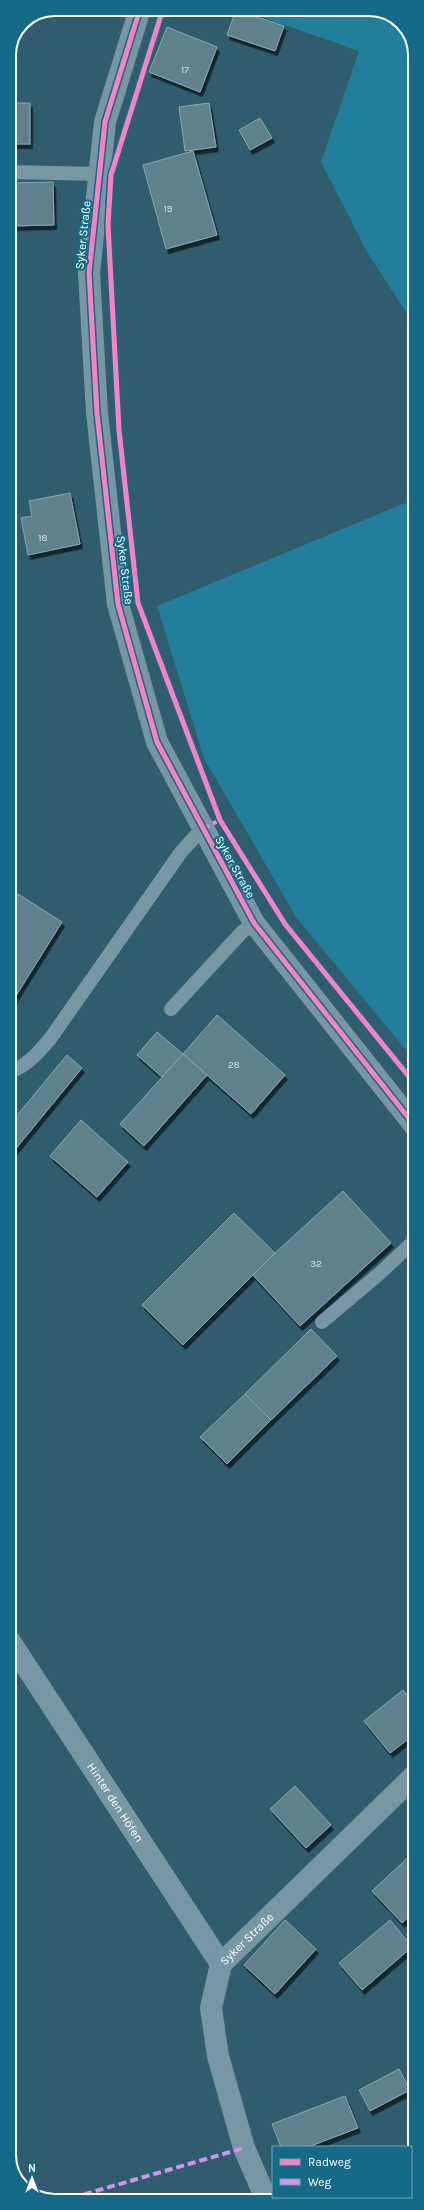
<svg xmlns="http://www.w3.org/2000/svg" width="424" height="2210" font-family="Karla,sans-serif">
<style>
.grass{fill:#227f9b}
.building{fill:#5f818c;stroke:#89a7b0;filter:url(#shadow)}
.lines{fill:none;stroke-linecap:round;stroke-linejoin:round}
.path{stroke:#7697a3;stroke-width:2.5;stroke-dasharray:2 3;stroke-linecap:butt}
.service{stroke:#7697a3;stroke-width:14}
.minor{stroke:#7697a3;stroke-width:22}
.quiet{stroke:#d193ec;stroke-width:4;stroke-dasharray:8 4;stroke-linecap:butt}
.cycleway-casing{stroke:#156a87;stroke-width:8}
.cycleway{stroke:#ff80c0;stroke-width:5}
.labels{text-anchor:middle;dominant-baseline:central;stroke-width:4;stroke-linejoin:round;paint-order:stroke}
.number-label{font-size:10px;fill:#d7e0e2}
.street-label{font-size:12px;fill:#fff;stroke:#156a87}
.rim{fill:none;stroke:#fff;stroke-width:2}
</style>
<defs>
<filter id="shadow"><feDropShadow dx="2.5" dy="4.5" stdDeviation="0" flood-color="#0009"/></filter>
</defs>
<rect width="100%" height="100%" fill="#2f5d6d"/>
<g class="grass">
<path d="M239,9H375L401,22L415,49V326L367,252L321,162L359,51Z"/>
<path d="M415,499V1061L296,917L204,758L157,606Z"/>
</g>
<g class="building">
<path d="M236,10L284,26L275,51L227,35Z"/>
<path d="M167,27L217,47L200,92L149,72Z"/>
<rect x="9" y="103" width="21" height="41"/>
<path d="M209,103L216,147L185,151L179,107Z"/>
<path d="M260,118L272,138L250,150L239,130Z"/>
<path d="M193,151L217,235L166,249L143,165Z"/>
<path d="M53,182L54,225L9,226V183Z"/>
<path d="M70,493L80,544L28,555L21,518L32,516L29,501Z"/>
<path d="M18,894L62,922L9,1007V909Z"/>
<path d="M217,1015L285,1075L251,1114L183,1054Z"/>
<path d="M157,1032L183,1054L162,1077L137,1055Z"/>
<path d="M183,1054L207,1075L144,1146L120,1124Z"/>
<path d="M67,1055L82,1068L9,1157V1125Z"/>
<path d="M81,1120L128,1162L97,1197L50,1156Z"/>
<path d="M343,1191L391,1243L300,1326L252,1274Z"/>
<path d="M234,1213L275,1253L183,1345L142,1305Z"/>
<path d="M311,1329L337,1356L271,1420L245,1394Z"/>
<path d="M245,1394L271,1420L227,1464L200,1437Z"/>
<path d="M403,1690L415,1705V1734L390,1753L364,1721Z"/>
<path d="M295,1786L331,1825L306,1848L270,1809Z"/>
<path d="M415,1851V1911L402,1923L372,1891Z"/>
<path d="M285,1920L316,1949L275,1994L244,1965Z"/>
<path d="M390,1920L412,1947L362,1990L339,1963Z"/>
<path d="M399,2069L410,2090L370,2111L359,2090Z"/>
<path d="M345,2096L358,2128L308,2147H281L272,2124Z"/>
<path d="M415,2150V2155L411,2166V2151Z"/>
<path d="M356,2197H382L375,2201H356Z"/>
</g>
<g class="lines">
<path class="path" d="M167,683L195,757"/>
<g class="service">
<path d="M9,172L99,174"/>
<path d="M171,1009L242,932L254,923"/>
<path d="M9,1072C27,1066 38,1053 50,1039L181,852L202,829"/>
<path d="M322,1322L379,1274L415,1240"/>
</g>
<g class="minor">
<path d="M140,9L105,122L89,273L97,413L118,604L157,742L254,923L415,1126"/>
<path id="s1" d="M9,1640L221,1964"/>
<path id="s2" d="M267,2201L244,2148L218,2056L211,2008L221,1964L415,1775"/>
</g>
<g class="quiet">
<path d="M202,829L220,820"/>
<path d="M61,2201L244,2148"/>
</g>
<defs>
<g id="cycleway">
<path d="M140,9L105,122L89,273L97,413L118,604L157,742L254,923L415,1126"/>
<path d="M163,9L111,175L108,225L119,430L138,603L220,820L285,924L415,1084"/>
</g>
</defs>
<use href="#cycleway" class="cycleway-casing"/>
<use href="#cycleway" class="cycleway"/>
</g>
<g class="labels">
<g class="number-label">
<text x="185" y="70">17</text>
<text x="168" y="209">19</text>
<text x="43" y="538">18</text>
<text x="234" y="1065">28</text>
<text x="316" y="1264">32</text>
</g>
<g class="street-label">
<text transform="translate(83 235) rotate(-84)">Syker Straße</text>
<text transform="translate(125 570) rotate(83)">Syker Straße</text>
<text transform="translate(235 867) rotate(61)">Syker Straße</text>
<text stroke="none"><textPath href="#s1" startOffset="194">Hinter den Höfen</textPath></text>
<text stroke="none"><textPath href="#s2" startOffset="283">Syker Straße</textPath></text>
</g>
</g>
<path d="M0 0H424V2210H0ZM55 16H369A39 39 0 0 1 408 55V2155A39 39 0 0 1 369 2194H55A39 39 0 0 1 16 2155V55A39 39 0 0 1 55 16Z" fill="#156a87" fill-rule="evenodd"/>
<path class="rim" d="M55 16H369A39 39 0 0 1 408 55V2155A39 39 0 0 1 369 2194H55A39 39 0 0 1 16 2155V55A39 39 0 0 1 55 16Z"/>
<rect x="272" y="2146" width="140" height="52" fill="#156a87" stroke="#73a6b7"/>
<rect x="280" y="2159" width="20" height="6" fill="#ff80c0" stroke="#73a6b7"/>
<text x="308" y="2166" font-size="12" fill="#ffffff">Radweg</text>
<rect x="280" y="2179" width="20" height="6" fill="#d193ec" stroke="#73a6b7"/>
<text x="308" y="2186" font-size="12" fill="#ffffff">Weg</text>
<g transform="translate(32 2178)" stroke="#156a87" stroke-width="3" paint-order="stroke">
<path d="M0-3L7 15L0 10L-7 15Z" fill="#ffffff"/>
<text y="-6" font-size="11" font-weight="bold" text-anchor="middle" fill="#ffffff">N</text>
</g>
</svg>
